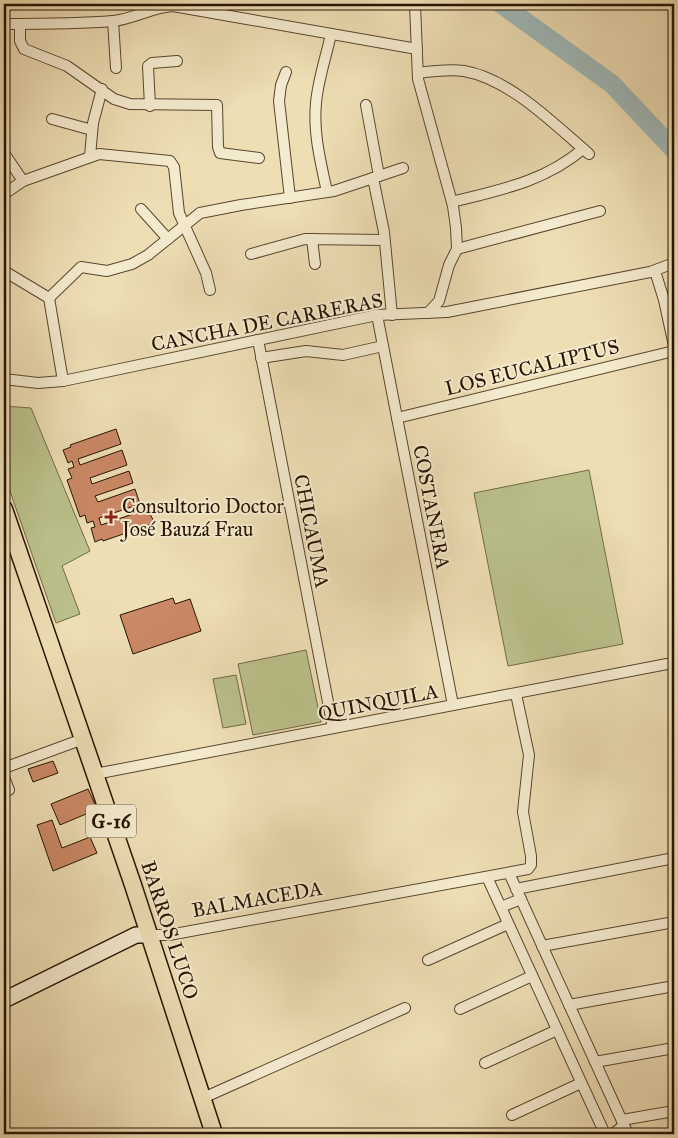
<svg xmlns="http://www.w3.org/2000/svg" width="678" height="1138" font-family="'IM FELL Great Primer',serif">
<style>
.green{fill:#bbc18b;stroke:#716a46}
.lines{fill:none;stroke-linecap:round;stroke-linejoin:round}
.river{stroke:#9fb9b9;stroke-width:19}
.building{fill:#cb8866;stroke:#271401}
.street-casing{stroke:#59462e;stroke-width:12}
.secondary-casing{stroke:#271401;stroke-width:18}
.primary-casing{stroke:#271401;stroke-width:19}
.street{stroke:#f4eace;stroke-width:10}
.secondary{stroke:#f4eace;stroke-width:15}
.primary{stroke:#eedeb4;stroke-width:16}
.poi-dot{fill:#8f2418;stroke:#f4eace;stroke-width:2}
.labels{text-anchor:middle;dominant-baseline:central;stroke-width:4;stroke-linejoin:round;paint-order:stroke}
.shield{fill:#f4eace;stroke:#64543e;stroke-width:1}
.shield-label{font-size:19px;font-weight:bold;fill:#271401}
.street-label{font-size:20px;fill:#271401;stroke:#f4eace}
.poi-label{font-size:20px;fill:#271401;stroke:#f4eace;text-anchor:start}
</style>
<rect width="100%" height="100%" fill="#eedeb4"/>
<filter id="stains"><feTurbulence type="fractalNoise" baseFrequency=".004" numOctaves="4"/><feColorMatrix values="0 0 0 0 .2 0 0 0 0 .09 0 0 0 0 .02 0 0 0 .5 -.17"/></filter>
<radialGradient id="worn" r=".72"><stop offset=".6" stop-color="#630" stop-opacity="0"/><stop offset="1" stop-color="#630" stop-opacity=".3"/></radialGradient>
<g class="green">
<path d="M4,406L31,408L90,551L62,566L80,614L56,623L4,474Z"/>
<path d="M589,470L623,644L508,666L474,493Z"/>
<path d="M306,650L321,722L253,735L238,664Z"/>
<path d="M236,675L246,724L223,728L213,679Z"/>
</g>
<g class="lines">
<path class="river" d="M501,4L612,84L674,150"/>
</g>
<g class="building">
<path d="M116,429L121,444L78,459L80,465L122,450L127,465L90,478L92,484L129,471L133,483L95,496L98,502L135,489L140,504L99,518L101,525L147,509L155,523L103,541L102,539L95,542L91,528L95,527L93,521L87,523L85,515L80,517L67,480L72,478L68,469L74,467L72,461L68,463L63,450L71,447L70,445Z"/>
<path d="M173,598L175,604L190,599L201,631L133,654L120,615Z"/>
<path d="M53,761L58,773L33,782L28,769Z"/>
<path d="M88,789L100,815L88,820L86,814L60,825L51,804Z"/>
<path d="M52,820L62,848L90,837L97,853L53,871L37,825Z"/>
</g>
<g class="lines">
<defs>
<g id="street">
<path d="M415,4L418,79L453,206L456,228L457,249L449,265L439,301L428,313"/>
<path d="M113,21L116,68"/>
<path d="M4,24C40,24 77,24 113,21C134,19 152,7 173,6L417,49"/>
<path d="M20,24V41L24,49L67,66L114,99L130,104L217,105L218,147L220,153L259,158"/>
<path d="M286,72L281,85L279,101L290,198"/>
<path d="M418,73C433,71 449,69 464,71C510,79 554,124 589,154"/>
<path d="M366,105L379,176"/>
<path d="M150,106L148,66L152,63L177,61"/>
<path d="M52,119L92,130"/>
<path d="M4,153L23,181"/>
<path d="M90,156L93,123L102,89"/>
<path d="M373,178L384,232L392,315"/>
<path d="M327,192C321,163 313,134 316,103C318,80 326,57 331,34"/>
<path d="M4,194L23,181L99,154L170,161L174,167L179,213L206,273L210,290"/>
<path d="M452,202C499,190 544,182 583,149"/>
<path d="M141,209L168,239"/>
<path d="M312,239L315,264"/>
<path d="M457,249L600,211"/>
<path d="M251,254L305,239L384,240"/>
<path d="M4,271L49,298L63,381"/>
<path d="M655,271L664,300L674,346"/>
<path d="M49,298L81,267L107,271L132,264L148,255L200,213L241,205L334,191L403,168"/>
<path d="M377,315L453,705"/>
<path d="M258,340L333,728"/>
<path d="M261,358L306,351L343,355L383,346"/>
<path d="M4,379L38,383L63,381L377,315L447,312L650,272L674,263"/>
<path d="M397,418L674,351"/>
<path d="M4,768L83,739"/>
<path d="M95,774L667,664"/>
<path d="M4,777L9,790"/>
<path d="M509,873L628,1134"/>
<path d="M487,877L605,1134"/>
<path d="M516,889L674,858"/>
<path d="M501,907L521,899"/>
<path d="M149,935H169L528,869L531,865V856L523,812L529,755L516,694"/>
<path d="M542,946L674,922"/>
<path d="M428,960L508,924"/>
<path d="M569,1005L674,986"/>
<path d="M460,1009L532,976"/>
<path d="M595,1062L674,1048"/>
<path d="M485,1063L557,1030"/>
<path d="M203,1098L405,1008"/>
<path d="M512,1115L581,1083"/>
<path d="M622,1120L674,1111"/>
<path d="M613,1134L624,1125"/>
</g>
<path id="secondary" d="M4,1000L136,935H149"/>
<path id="primary" d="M4,509L133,885L214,1134"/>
</defs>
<use href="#street" class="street-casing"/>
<use href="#secondary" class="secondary-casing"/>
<use href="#primary" class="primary-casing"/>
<use href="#street" class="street"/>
<use href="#secondary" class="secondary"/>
<use href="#primary" class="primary"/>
</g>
<path class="poi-dot" d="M108.5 509.5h5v5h5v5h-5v5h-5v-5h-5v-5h5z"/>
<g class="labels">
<rect class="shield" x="86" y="804.5" width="50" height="33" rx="4"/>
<g class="shield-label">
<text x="111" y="821">G-16</text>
</g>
<g class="street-label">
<text transform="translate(267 322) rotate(-11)">CANCHA DE CARRERAS</text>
<text transform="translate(532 367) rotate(-14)">LOS EUCALIPTUS</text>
<text transform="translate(432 507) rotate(79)">COSTANERA</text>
<text transform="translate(312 531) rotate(79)">CHICAUMA</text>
<text transform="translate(378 702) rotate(-11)">QUINQUILA</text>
<text transform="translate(257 899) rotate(-10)">BALMACEDA</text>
<text transform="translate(170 930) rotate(72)">BARROS LUCO</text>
</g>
<g class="poi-label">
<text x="122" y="506">Consultorio Doctor<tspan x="122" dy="23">José Bauzá Frau</tspan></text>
</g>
</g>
<rect width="678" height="1138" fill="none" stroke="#eedeb4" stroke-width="20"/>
<rect x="5" y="5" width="668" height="1128" fill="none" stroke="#271401" stroke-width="2.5"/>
<rect x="10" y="10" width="658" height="1118" fill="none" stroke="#271401"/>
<rect width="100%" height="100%" filter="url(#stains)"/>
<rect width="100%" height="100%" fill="url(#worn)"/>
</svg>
